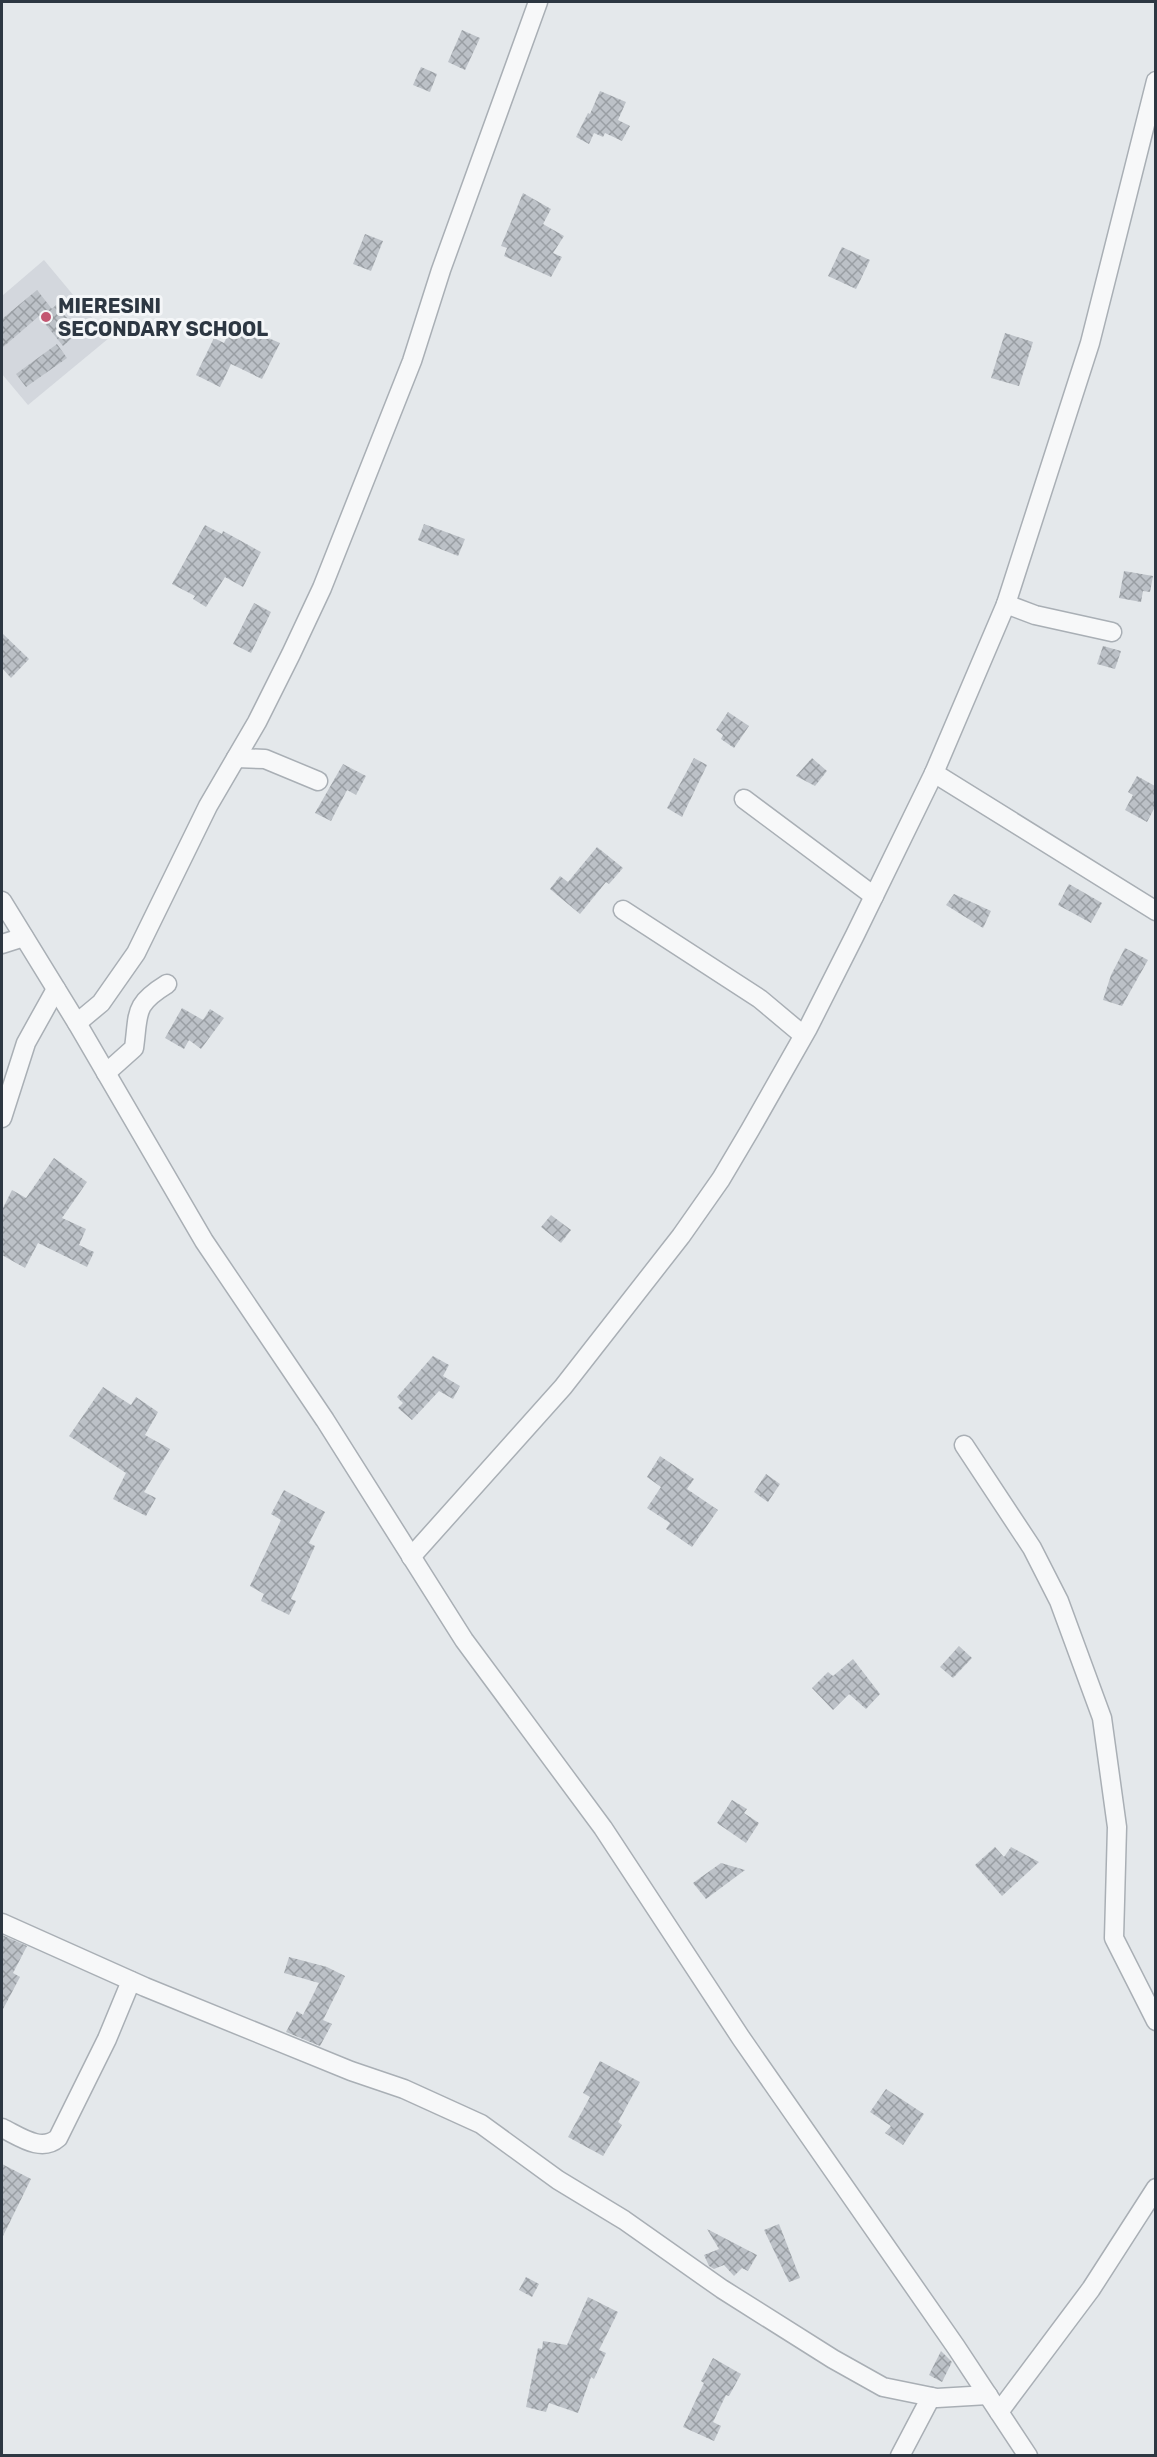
<svg xmlns="http://www.w3.org/2000/svg" width="1157" height="2457" font-family="Rubik,sans-serif">
<style>
.built{fill:#d3d7dd}
.building{fill:url(#building-cross-hatch)}
.lines{fill:none;stroke-linecap:round;stroke-linejoin:round}
.street-casing{stroke:#a9afb5;stroke-width:21}
.street{stroke:#f7f8f9;stroke-width:18}
.poi-dot{fill:#c35671;stroke:#f4f6f8;stroke-width:2}
.labels{text-anchor:middle;dominant-baseline:central;stroke-width:6;stroke-linejoin:round;paint-order:stroke}
.poi-label{font-size:20px;font-weight:bold;fill:#2d3742;stroke:#f4f6f8;text-anchor:start}
</style>
<defs>
<pattern id="building-cross-hatch" width="8" height="8" patternUnits="userSpaceOnUse" patternTransform="scale(1.5)"><rect width="8" height="8" fill="#bcc1c7"/><path d="M0 0l8 8M0 8l8-8" fill="none" stroke="#999ea3"/></pattern>
</defs>
<rect width="100%" height="100%" fill="#e4e8eb"/>
<path class="built" d="M44,260L109,338L28,405L2,374V296Z"/>
<g class="building">
<path d="M462,30L480,38L465,70L448,62Z"/>
<path d="M421,67L437,74L430,92L413,85Z"/>
<path d="M600,91L626,102L618,120L630,126L622,141L605,133L603,137L594,133L589,144L576,137L588,113L590,114Z"/>
<path d="M523,193L551,209L543,224L564,236L553,253L562,257L551,277L504,256L507,248L501,246Z"/>
<path d="M365,234L383,241L371,271L353,264Z"/>
<path d="M842,247L870,260L856,289L828,276Z"/>
<path d="M37,290L52,309L56,305L79,332L63,346L39,316L2,348V319Z"/>
<path d="M234,323L280,343L262,379L231,364L220,387L196,375L214,338L224,343Z"/>
<path d="M1005,333L1033,342L1019,386L991,378Z"/>
<path d="M57,344L67,358L26,387L16,374Z"/>
<path d="M424,524L465,539L458,556L418,540Z"/>
<path d="M205,525L222,534L223,531L261,552L243,587L225,577L206,607L193,599L195,596L172,584Z"/>
<path d="M1124,571L1153,576L1150,592L1143,591L1141,602L1119,598Z"/>
<path d="M254,603L271,612L251,653L233,644Z"/>
<path d="M2,633L29,659L11,678L2,668Z"/>
<path d="M1103,646L1121,651L1115,669L1097,664Z"/>
<path d="M728,712L749,726L734,748L721,739L723,735L716,730Z"/>
<path d="M694,758L707,765L682,817L667,808Z"/>
<path d="M812,758L827,771L815,786L796,776Z"/>
<path d="M343,764L366,776L356,795L347,790L331,821L315,813Z"/>
<path d="M1137,776L1155,786V807L1147,822L1125,810L1133,795L1128,792Z"/>
<path d="M597,847L623,868L609,884L606,882L580,914L550,889L560,876L568,882Z"/>
<path d="M1069,884L1102,903L1091,923L1058,905Z"/>
<path d="M954,894L991,911L983,928L946,905Z"/>
<path d="M1125,948L1148,960L1122,1006L1103,1000L1111,975Z"/>
<path d="M182,1008L203,1020L210,1009L224,1018L201,1049L189,1040L184,1049L165,1038Z"/>
<path d="M54,1158L87,1182L62,1218L86,1229L79,1245L94,1252L87,1267L38,1243L25,1268L2,1255V1210L12,1190L26,1198Z"/>
<path d="M551,1215L571,1230L561,1243L541,1227Z"/>
<path d="M433,1356L449,1365L443,1376L460,1386L453,1399L439,1391L412,1420L398,1408L403,1403L397,1397Z"/>
<path d="M103,1387L131,1405L136,1397L158,1412L145,1435L170,1449L144,1492L156,1498L146,1516L113,1499L126,1473L69,1436Z"/>
<path d="M660,1456L694,1479L687,1489L718,1510L692,1547L666,1529L670,1523L647,1508L661,1487L647,1477Z"/>
<path d="M766,1474L780,1484L768,1502L754,1492Z"/>
<path d="M284,1490L325,1512L309,1543L315,1546L291,1599L296,1601L289,1615L261,1601L264,1594L250,1586L281,1520L271,1514Z"/>
<path d="M959,1646L972,1658L953,1678L940,1667Z"/>
<path d="M853,1659L880,1694L866,1709L849,1694L833,1710L812,1688L828,1672L833,1676Z"/>
<path d="M732,1800L747,1809L744,1813L759,1823L746,1843L717,1823Z"/>
<path d="M995,1847L1004,1857L1011,1847L1039,1862L1002,1896L975,1865Z"/>
<path d="M721,1863L745,1870L706,1899L693,1883Z"/>
<path d="M2,1935L27,1946L13,1973L20,1977L2,2011Z"/>
<path d="M289,1957L327,1967L345,1976L323,2020L332,2024L320,2046L286,2032L297,2011L303,2015L319,1983L284,1973Z"/>
<path d="M600,2061L640,2082L618,2122L622,2125L603,2156L568,2137L590,2097L583,2093Z"/>
<path d="M886,2089L924,2114L903,2145L885,2133L891,2126L870,2112Z"/>
<path d="M2,2164L31,2179L2,2238Z"/>
<path d="M779,2224L800,2278L789,2282L764,2230Z"/>
<path d="M707,2229L757,2255L748,2271L742,2268L734,2276L724,2265L714,2269L709,2266L704,2255L719,2249Z"/>
<path d="M526,2277L539,2284L532,2297L519,2290Z"/>
<path d="M588,2297L618,2312L599,2350L606,2353L594,2379L591,2377L578,2413L549,2403L546,2412L526,2407L538,2348L542,2349L543,2341L567,2345Z"/>
<path d="M941,2351L952,2362L942,2382L929,2375Z"/>
<path d="M713,2358L741,2374L729,2396L726,2395L713,2422L721,2426L714,2441L683,2427L704,2383L701,2381Z"/>
</g>
<g class="lines">
<defs>
<g id="street">
<path d="M1006,604L1035,615L1112,632"/>
<path d="M236,758L265,759L318,781"/>
<path d="M934,773L1156,911"/>
<path d="M744,799L874,896"/>
<path d="M2,901L77,1023L204,1241L325,1420L464,1640L603,1828L741,2038L956,2347L1028,2456"/>
<path d="M623,910L760,999L803,1035"/>
<path d="M2,944L24,937"/>
<path d="M77,1023L101,1003L136,953L208,806L257,722L291,654L322,588L412,361L441,270L538,2"/>
<path d="M106,1073L134,1048C139,1012 133,1005 167,984"/>
<path d="M2,1118L26,1043L56,989"/>
<path d="M964,1445L1032,1548L1059,1601L1102,1718L1117,1827L1114,1938L1156,2021"/>
<path d="M411,1557L563,1387L681,1236L721,1179L750,1130L808,1028L855,935L934,773L1006,604L1090,343L1156,81"/>
<path d="M2,1923L145,1987L351,2071L404,2089L481,2124L558,2180L624,2220L722,2289L833,2359L883,2387L937,2398L988,2395"/>
<path d="M2,2128C19,2136 41,2153 58,2138L107,2039L131,1981"/>
<path d="M999,2412L1091,2289L1156,2188"/>
<path d="M900,2456L931,2397"/>
</g>
</defs>
<use href="#street" class="street-casing"/>
<use href="#street" class="street"/>
</g>
<circle class="poi-dot" cx="46" cy="317" r="6"/>
<g class="labels">
<g class="poi-label">
<text x="58" y="306">MIERESINI<tspan x="58" dy="23">SECONDARY SCHOOL</tspan></text>
</g>
</g>
<rect width="1157" height="2457" fill="none" stroke="#2d3742" stroke-width="6"/>
</svg>
